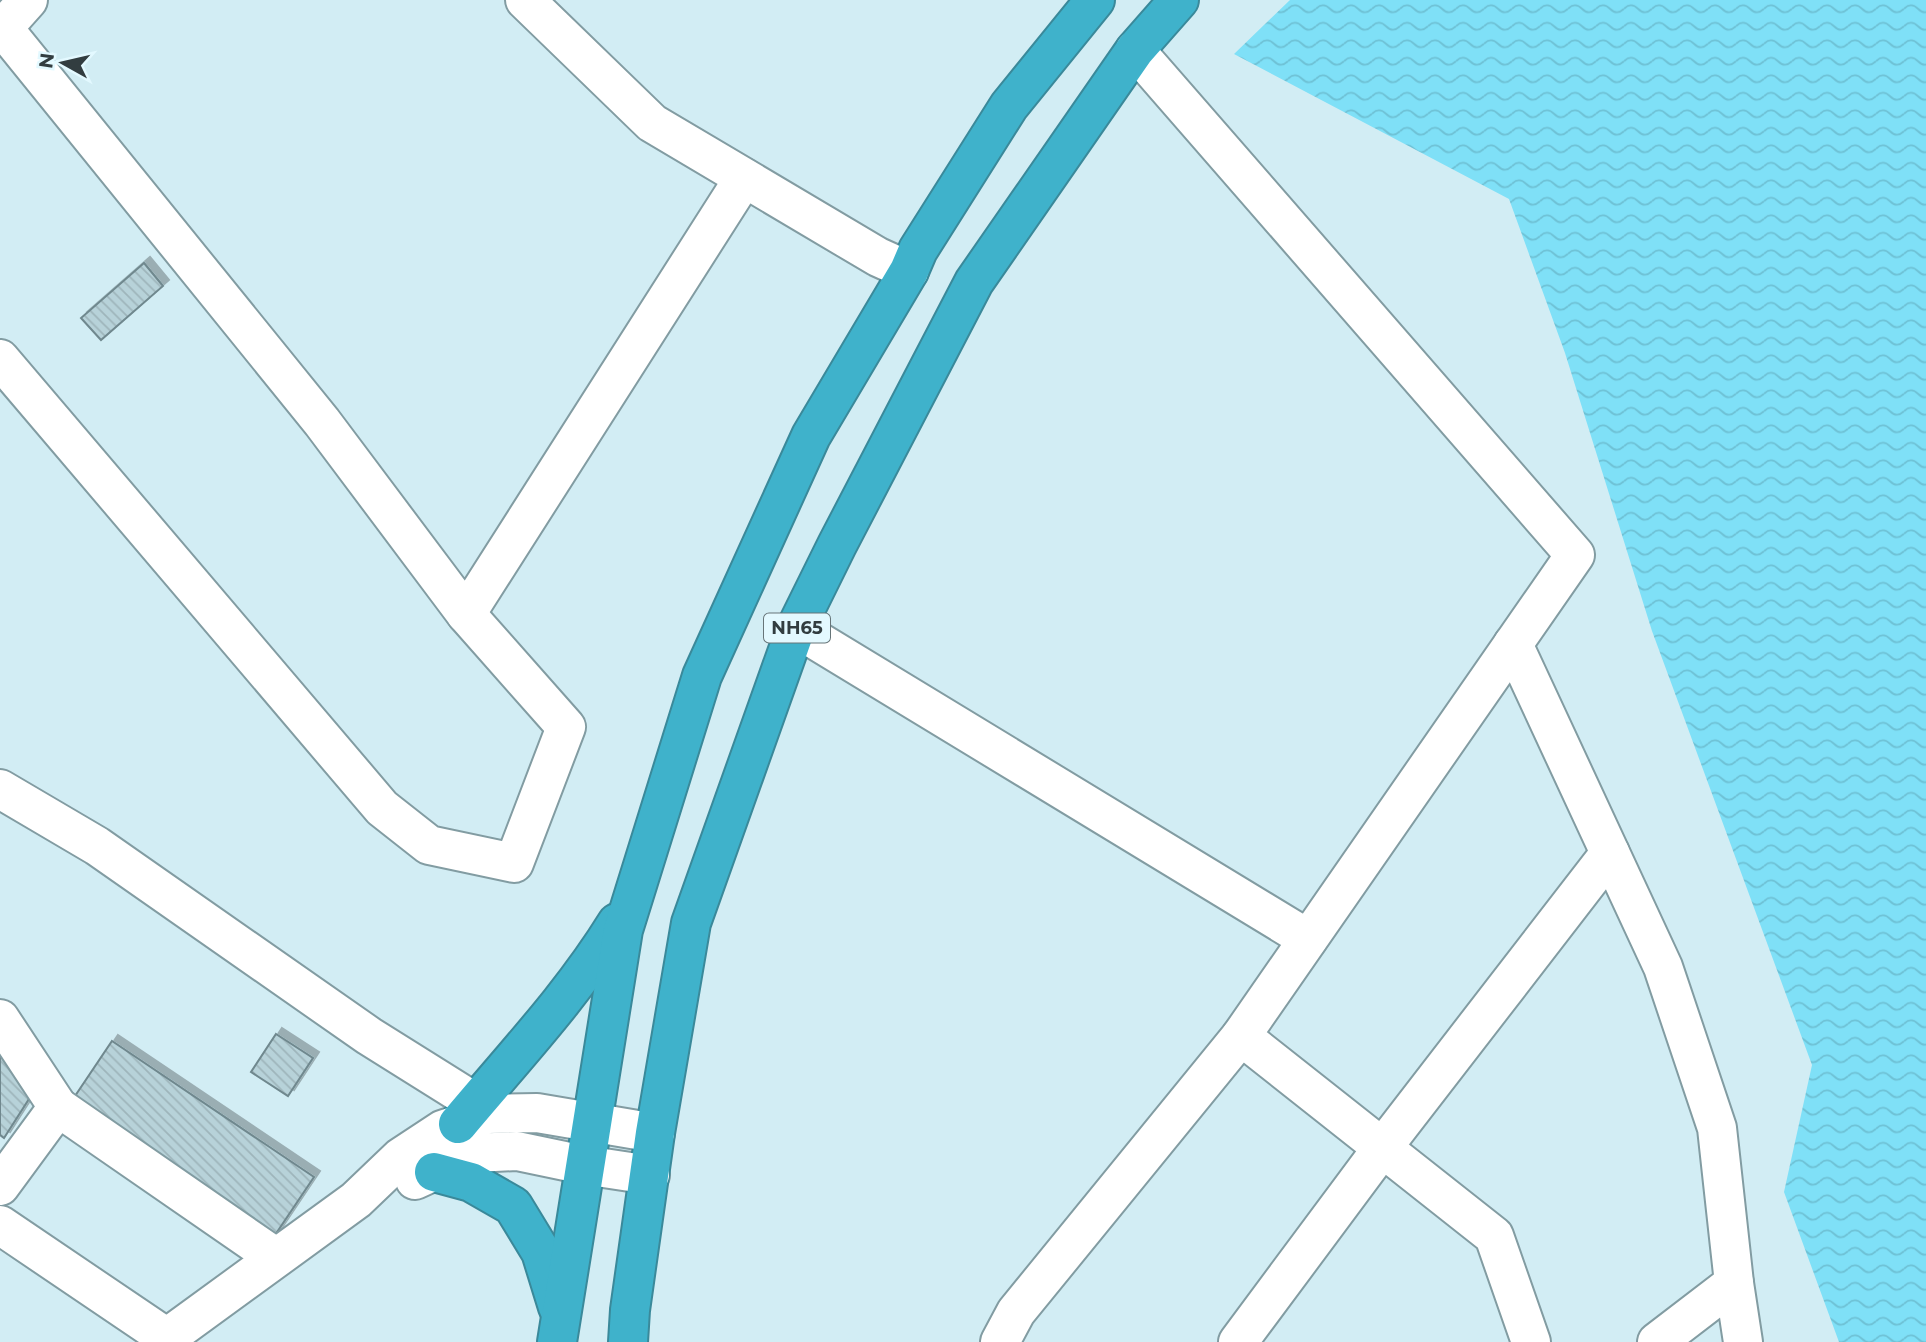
<svg xmlns="http://www.w3.org/2000/svg" width="1926" height="1342" font-family="Montserrat,sans-serif">
<style>
.water{fill:url(#water-waves)}
.building{fill:url(#building-back-hatch);stroke:#6f888e;stroke-width:2;filter:url(#shadow)}
.lines{fill:none;stroke-linecap:round;stroke-linejoin:round}
.minor-casing{stroke:#829ca2;stroke-width:42}
.highway-casing{stroke:#3a899a;stroke-width:42}
.minor{stroke:#fff;stroke-width:38}
.highway{stroke:#3fb2cb;stroke-width:38}
.labels{text-anchor:middle;dominant-baseline:central;stroke-width:5;stroke-linejoin:round;paint-order:stroke}
.shield{fill:#e3f9ff;stroke:#677579;stroke-width:2}
.shield-label{font-size:18px;font-weight:bold;fill:#323d40}
</style>
<defs>
<pattern id="water-waves" width="16" height="10" patternUnits="userSpaceOnUse" patternTransform="scale(1.75)"><rect width="16" height="10" fill="#7fe0f7"/><path d="M0 5q4-4 8 0t8 0" fill="none" stroke="#6ec1d5"/></pattern>
<pattern id="building-back-hatch" width="6" height="6" patternUnits="userSpaceOnUse" patternTransform="scale(1.75)"><rect width="6" height="6" fill="#b7d2d9"/><path d="M-1 5l2 2M0 0l6 6M5-1l2 2" fill="none" stroke="#9eb5bb"/></pattern>
<filter id="shadow"><feDropShadow dx="6" dy="-6" stdDeviation="0" flood-color="#0004"/></filter>
</defs>
<rect width="100%" height="100%" fill="#d2edf4"/>
<path class="water" d="M1290,0H1926V1342H1839L1784,1192L1812,1065L1652,631L1565,353L1509,199L1234,54Z"/>
<g class="building">
<path d="M144,263L163,286L101,340L81,318Z"/>
<path d="M276,1034L313,1058L288,1096L251,1072Z"/>
<path d="M112,1041L314,1177L271,1241L69,1105Z"/>
<path d="M0,1053L43,1077L4,1138L0,1135Z"/>
</g>
<g class="lines">
<defs>
<g id="minor">
<path d="M525,0L652,123L878,257L909,271"/>
<path d="M0,27L3,28L28,0"/>
<path d="M3,28L322,422L466,614L744,178"/>
<path d="M1135,50L1575,555L1241,1036L1494,1236L1531,1342"/>
<path d="M0,359L382,808L429,845L514,863L566,727L466,614"/>
<path d="M796,628L1308,939"/>
<path d="M1513,644L1663,967L1717,1128L1734,1283L1657,1342"/>
<path d="M0,789L97,846L369,1036L476,1103"/>
<path d="M0,1019L58,1107"/>
<path d="M415,1180L474,1153L517,1151L584,1165L650,1175"/>
<path d="M0,1186L58,1107L275,1257"/>
<path d="M0,1225L167,1338"/>
<path d="M1734,1283L1743,1342"/>
<path d="M161,1342L356,1200L401,1157L442,1130L489,1114L537,1113L655,1133"/>
<path d="M1000,1342L1016,1312L1241,1036"/>
<path d="M1238,1342L1383,1147L1610,853"/>
</g>
<g id="highway">
<path d="M458,1124C513,1058 572,996 617,923"/>
<path d="M434,1172L471,1182L513,1206L541,1252L558,1307"/>
<path d="M557,1342L623,930L702,676L811,436L909,271L918,250L1009,106L1095,0"/>
<path d="M628,1342L630,1310L655,1133L691,923L796,628L837,545L974,282L1135,50L1179,0"/>
</g>
</defs>
<use href="#minor" class="minor-casing"/>
<use href="#highway" class="highway-casing"/>
<use href="#minor" class="minor"/>
<use href="#highway" class="highway"/>
</g>
<g class="labels">
<rect class="shield" x="764" y="613.5" width="66" height="29" rx="5"/>
<g class="shield-label">
<text x="797" y="628">NH65</text>
</g>
</g>
<g transform="translate(63 63) rotate(278)" stroke="#e3f9ff" stroke-width="5" paint-order="stroke">
<path d="M0-5L12 26L0 18L-12 26Z" fill="#323d40"/>
<text y="-10" font-size="19" font-weight="bold" text-anchor="middle" fill="#323d40">N</text>
</g>
</svg>
